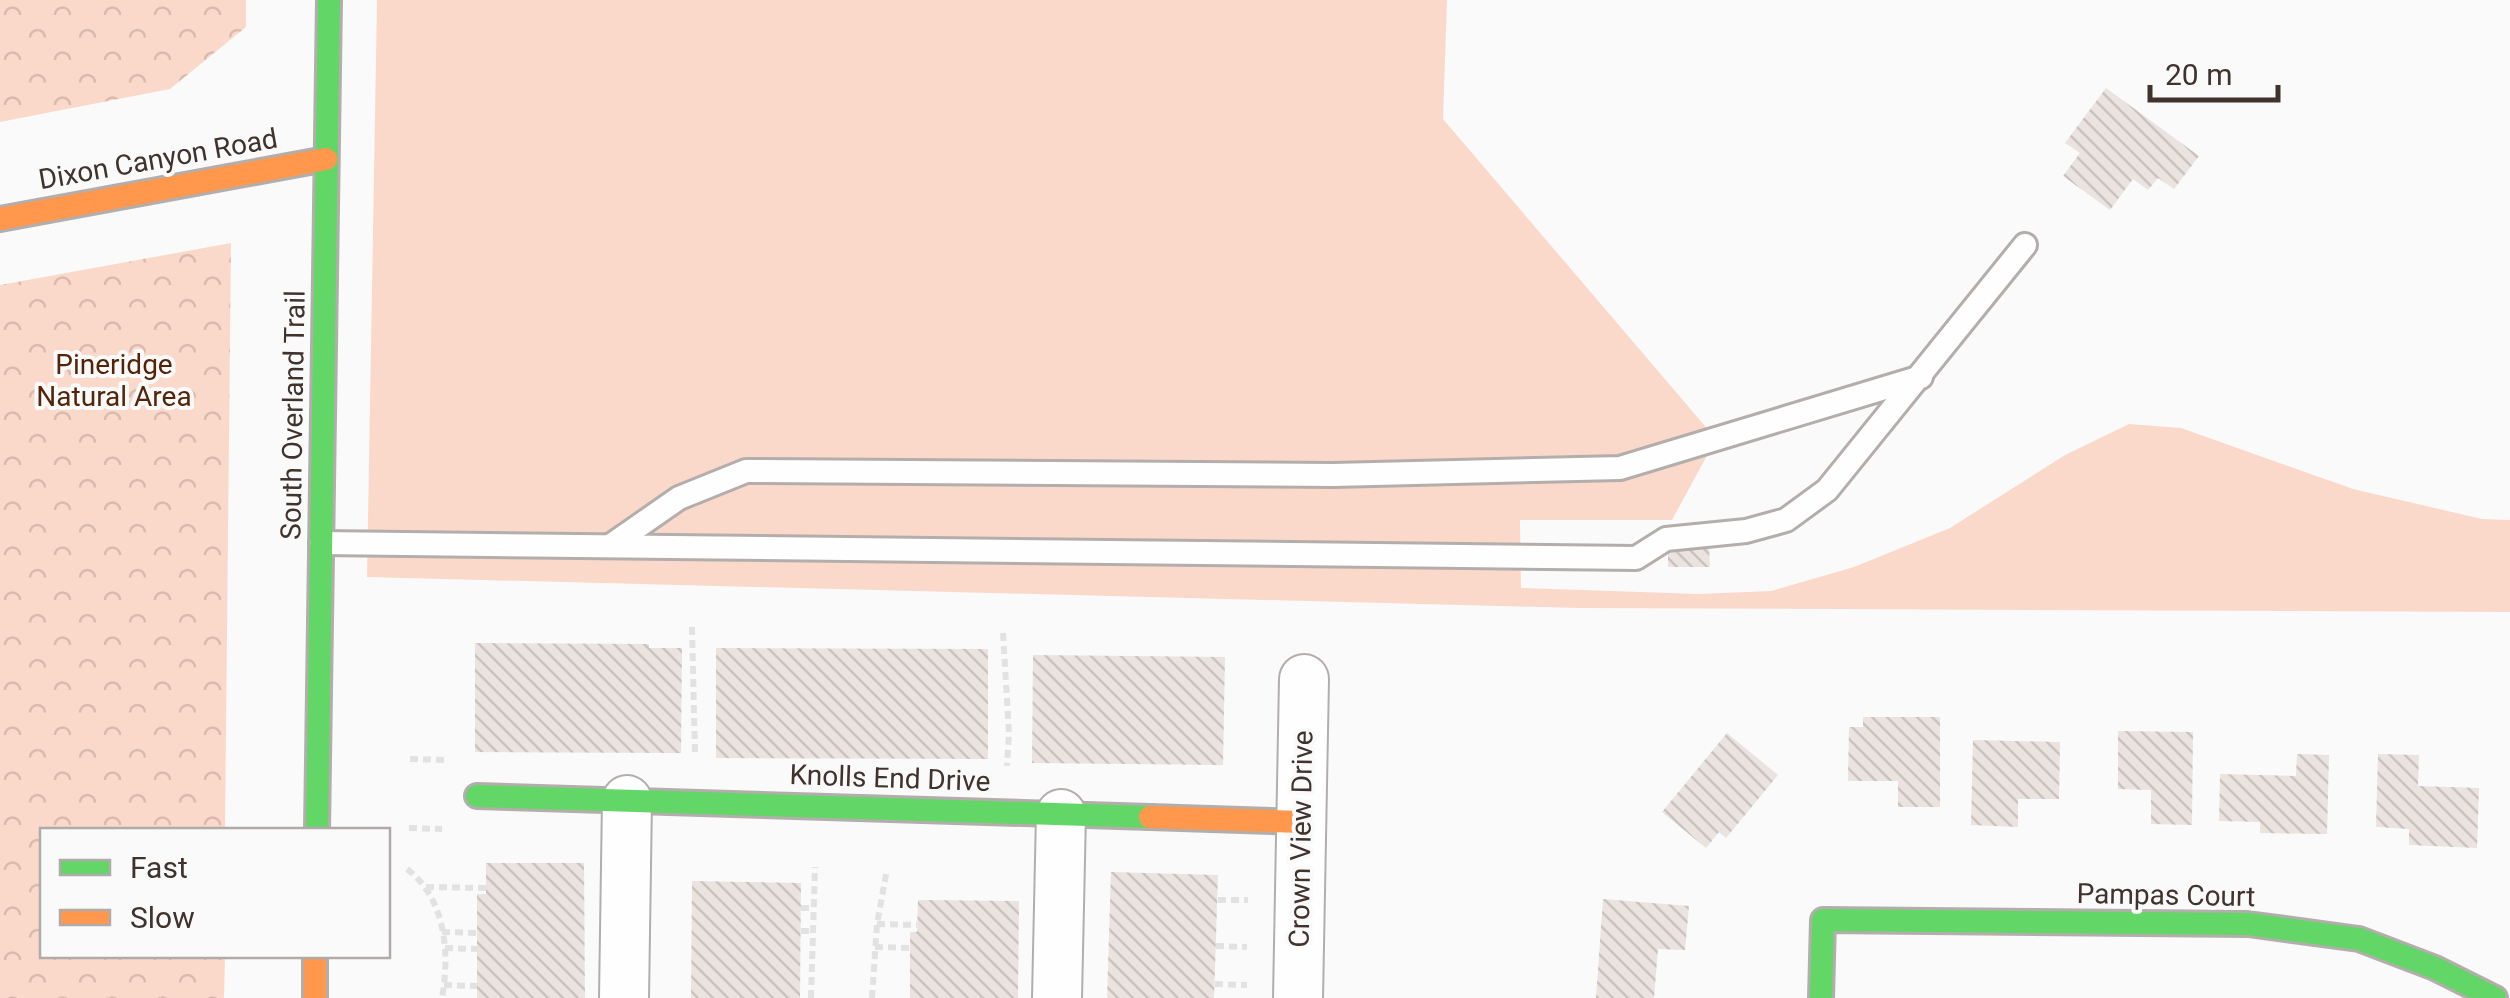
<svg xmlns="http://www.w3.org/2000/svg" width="2510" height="998" font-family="Roboto,sans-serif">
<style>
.grass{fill:#fbd9ca}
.park{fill:url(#park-crowns)}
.building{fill:url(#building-back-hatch)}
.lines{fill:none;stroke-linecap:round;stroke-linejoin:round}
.lane-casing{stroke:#b3aeab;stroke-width:28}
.street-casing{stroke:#b3aeab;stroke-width:52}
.fast-casing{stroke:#b3aeab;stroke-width:28}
.slow-casing{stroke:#b3aeab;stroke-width:28}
.path{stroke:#e3e2e2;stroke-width:6;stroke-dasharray:8 5;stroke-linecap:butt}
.lane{stroke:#fefefe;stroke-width:22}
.street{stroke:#fefefe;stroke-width:48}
.fast{stroke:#63d668;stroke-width:22}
.slow{stroke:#ff974d;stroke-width:22}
.labels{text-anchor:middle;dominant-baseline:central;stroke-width:8;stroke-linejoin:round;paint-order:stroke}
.street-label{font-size:28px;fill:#40322c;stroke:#fafafa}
.park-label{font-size:28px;fill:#552307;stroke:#fafafa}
</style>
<defs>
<pattern id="park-crowns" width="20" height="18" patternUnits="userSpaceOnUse" patternTransform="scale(2.5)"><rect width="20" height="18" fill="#fbd9ca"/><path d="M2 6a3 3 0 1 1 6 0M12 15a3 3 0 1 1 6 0" fill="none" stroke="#d8bbae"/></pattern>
<pattern id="building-back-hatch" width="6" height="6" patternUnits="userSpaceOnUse" patternTransform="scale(2.5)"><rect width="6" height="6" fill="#eae3e0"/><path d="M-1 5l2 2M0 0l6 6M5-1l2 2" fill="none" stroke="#cac3c0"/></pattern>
</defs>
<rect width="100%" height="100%" fill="#fafafa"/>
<path class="grass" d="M377,0H1447L1443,119L1716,439L1672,520H1520L1521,588L1698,594L1771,591L1854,567L1950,528L2065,455L2129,424L2181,428L2353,489L2482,519L2510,520V612L1579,608L367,577Z"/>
<g class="park">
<path d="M0,0H246V27L170,89L0,122Z"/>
<path d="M231,243L225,830H42V956H225L224,998H0V285Z"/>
</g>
<g class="building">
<path d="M2106,88L2199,156L2174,189L2158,178L2148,190L2133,179L2110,210L2063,176L2080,153L2065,143Z"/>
<path d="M1668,547H1709L1710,567H1668Z"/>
<path d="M475,643L649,644V648H682L681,753L475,752Z"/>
<path d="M716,648L988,649V759L716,758Z"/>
<path d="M1033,655L1225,657L1223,765L1032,763Z"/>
<path d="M1863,717H1940V807H1898V781H1848L1849,727H1863Z"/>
<path d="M2118,731L2193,732L2192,825L2151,824V790L2118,789Z"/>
<path d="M1727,733L1778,775L1726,838L1719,832L1706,848L1662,812Z"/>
<path d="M1973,740L2060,742L2059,799H2018V827L1971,825Z"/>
<path d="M2297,754L2329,755L2327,834L2260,833V822L2219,821L2220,774L2296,776Z"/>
<path d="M2378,754L2419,755L2418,786L2479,788L2477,848L2409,845V829L2376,827Z"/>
<path d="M486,863H584L585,998H477V894H486Z"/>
<path d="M1111,872L1218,875L1214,998H1107Z"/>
<path d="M692,881L801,883L800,998H691Z"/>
<path d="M1603,899L1689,906L1685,950L1658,949L1654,998H1596Z"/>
<path d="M918,900L1019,901L1018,998H910V932H917Z"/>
</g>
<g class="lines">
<defs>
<g id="lane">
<path d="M321,543L1636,558L1666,539L1746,531L1786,520L1827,490L2025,245"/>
<path d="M610,546L679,498L746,471L1333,475L1620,468L1921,377"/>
</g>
<g id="street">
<path d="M624,998L627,800"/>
<path d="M1057,998L1061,814"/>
<path d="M1298,998L1304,679"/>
</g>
<g id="fast">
<path d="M477,796L1150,817"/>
<path d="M317,830L329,0"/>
<path d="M1821,998L1823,920L2248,924L2359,939L2435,968L2495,998"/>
</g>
<g id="slow">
<path d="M0,219L326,159"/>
<path d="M1150,817L1301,822"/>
<path d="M315,956V998"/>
</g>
</defs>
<use href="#lane" class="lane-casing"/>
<use href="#street" class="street-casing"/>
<use href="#fast" class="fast-casing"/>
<use href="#slow" class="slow-casing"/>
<g class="path">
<path d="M692,627L695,755"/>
<path d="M1003,633L1009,733L1007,766"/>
<path d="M410,759L444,760"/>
<path d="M409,828L442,829"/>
<path d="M407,869C446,899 450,953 442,998"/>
<path d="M426,887L486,888"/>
<path d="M1218,900H1248"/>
<path d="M801,908H813"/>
<path d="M877,924L917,925"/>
<path d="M801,931H812"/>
<path d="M442,932L477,933"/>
<path d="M1216,946L1247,947"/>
<path d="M875,947L910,948"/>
<path d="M445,948L477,949"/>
<path d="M1215,984L1247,985"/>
<path d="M444,985L477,986"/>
<path d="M811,998L815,867"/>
<path d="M872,998L877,924L887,869"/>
</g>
<use href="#lane" class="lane"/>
<use href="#street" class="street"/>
<use href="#fast" class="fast"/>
<use href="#slow" class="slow"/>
</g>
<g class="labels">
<g class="street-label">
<text transform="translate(158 159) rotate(-10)">Dixon Canyon Road</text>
<text transform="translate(293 415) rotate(-89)">South Overland Trail</text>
<text transform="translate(890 778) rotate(2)">Knolls End Drive</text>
<text transform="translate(1301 839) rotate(-89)">Crown View Drive</text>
<text transform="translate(2166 895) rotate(1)">Pampas Court</text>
</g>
<g class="park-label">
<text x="114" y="364">Pineridge<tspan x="114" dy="32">Natural Area</tspan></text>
</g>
</g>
<rect x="40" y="828" width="350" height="130" fill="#fafafa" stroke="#b0aaa8" stroke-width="2.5"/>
<rect x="60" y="860" width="50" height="15" fill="#63d668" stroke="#b0aaa8" stroke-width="2.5"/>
<text x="130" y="878" font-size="30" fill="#40322c">Fast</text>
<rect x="60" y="910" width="50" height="15" fill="#ff974d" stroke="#b0aaa8" stroke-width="2.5"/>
<text x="130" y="928" font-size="30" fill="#40322c">Slow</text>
<path d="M2150 85v15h128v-15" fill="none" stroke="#40322c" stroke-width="5"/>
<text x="2165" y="85" font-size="30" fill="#40322c" stroke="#fafafa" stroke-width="8" paint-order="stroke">20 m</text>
</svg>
